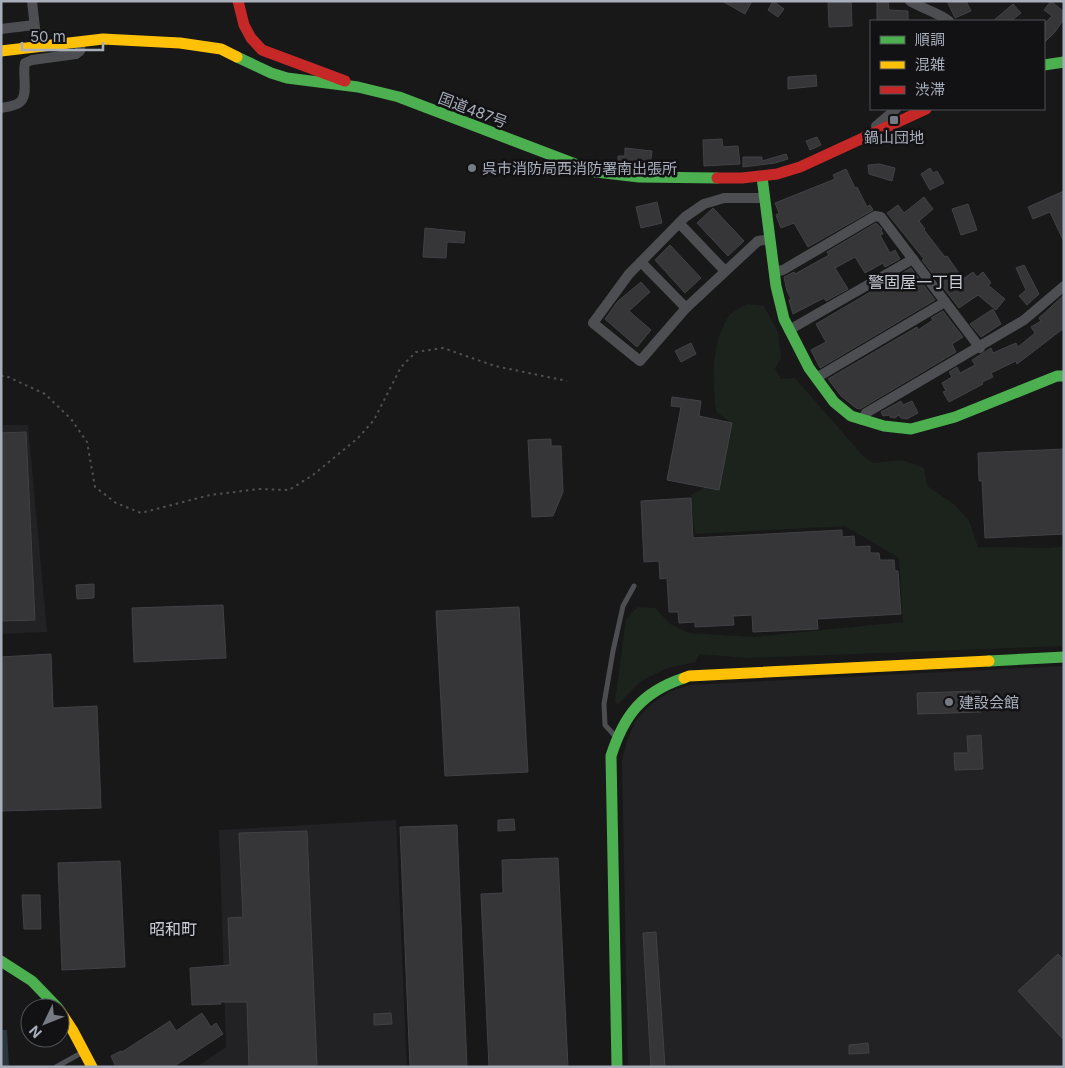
<svg xmlns="http://www.w3.org/2000/svg" width="1065" height="1068" font-family="Inter,'Noto Sans JP',sans-serif">
<style>
.built{fill:#222225}
.green{fill:#1c231c}
.water{fill:#2a353c}
.building{fill:#363638;stroke:#414245}
.lines{fill:none;stroke-linecap:round;stroke-linejoin:round}
.path{stroke:#4e5053;stroke-width:2;stroke-dasharray:2.5 4;stroke-linecap:butt}
.lane{stroke:#4c4e52;stroke-width:5}
.street{stroke:#4c4e52;stroke-width:10}
.fast{stroke:#4caf50;stroke-width:11}
.slow{stroke:#ffc107;stroke-width:11}
.jam{stroke:#c62828;stroke-width:11}
.poi-dot{fill:#767a82;stroke:#121215;stroke-width:2}
.labels{text-anchor:middle;dominant-baseline:central;stroke-width:5;stroke-linejoin:round;paint-order:stroke}
.street-label{font-size:15px;fill:#a8afbb;stroke:#121215}
.poi-label{font-size:15px;fill:#a8afbb;stroke:#121215;text-anchor:start}
.neighbourhood-label{font-size:16px;fill:#caced6;stroke:#121215}
</style>
<rect width="100%" height="100%" fill="#181819"/>
<g class="built">
<path d="M1,425H28L47,632L1,634Z"/>
<path d="M1064,666V1067H628L622,761L627,741L636,720L650,705L669,692L690,685Z"/>
<path d="M396,820L407,1067H197L226,1047L219,830Z"/>
</g>
<path class="green" d="M747,304L764,306L778,332L781,358L775,369L781,379L795,378L863,456L873,463L902,460L924,468L927,486L955,505L969,521L978,547L1050,548L1064,546V646L747,658L699,654L695,662L667,668L641,681L618,704L615,702L626,619L638,607L655,608L670,624L689,633L753,637L903,622L899,558L845,526L695,534L691,495L722,478L731,423L716,411C712,381 711,345 728,317C731,312 741,308 747,304Z"/>
<path class="water" d="M1,1030H7L9,1067H1Z"/>
<g class="building">
<path d="M722,1H752L745,14Z"/>
<path d="M773,1L784,9L778,17L768,10Z"/>
<path d="M828,1H851L852,26L829,27Z"/>
<path d="M877,1H888L889,10L908,11V21H877Z"/>
<path d="M947,1H966L971,11L955,18Z"/>
<path d="M1051,1L1064,12V19L1055,32L1044,43V24L1052,16L1044,10Z"/>
<path d="M1013,4L1021,13L1011,21H993Z"/>
<path d="M816,75L817,86L788,89V77Z"/>
<path d="M817,137L821,145L810,150L806,141Z"/>
<path d="M722,139L723,147L738,146L740,164L704,166L703,140Z"/>
<path d="M625,148L652,151L650,166L618,163V156H625Z"/>
<path d="M786,154L788,159L775,163L743,167V157H762V161Z"/>
<path d="M879,164L895,168L892,181L869,174L868,165Z"/>
<path d="M930,168L933,173L937,171L944,183L930,190L921,174Z"/>
<path d="M846,169L855,188L857,187L867,207L870,205L873,210L808,247L794,223L781,228L777,218L776,215L779,213L775,203L835,179L833,175Z"/>
<path d="M1064,191V242L1050,212L1033,219L1028,207Z"/>
<path d="M924,197L933,209L919,221L925,229L924,230L945,257L947,256L963,279L973,272L977,277L983,272L991,283L988,285L1005,299L996,310L978,295L959,308L922,260L924,259L887,213L898,205L904,213Z"/>
<path d="M657,202L662,223L641,228L636,207Z"/>
<path d="M968,204L977,230L961,235L952,209Z"/>
<path d="M713,208L744,241L728,256L697,223Z"/>
<path d="M876,223L882,229L881,230L883,234L880,235L890,253L895,250L900,259L885,267L883,263L865,273L855,257L835,268L848,289L826,301L824,298L793,314L789,300L791,299L787,291L784,277L794,272L795,274L829,255L827,252Z"/>
<path d="M425,228L465,232L464,243L447,242L446,258L423,257Z"/>
<path d="M670,245L701,278L685,293L655,260Z"/>
<path d="M1024,265L1039,294L1027,305L1019,296L1026,290L1016,268Z"/>
<path d="M911,268L935,300L820,368L811,350L826,342L816,324Z"/>
<path d="M641,282L650,292L629,311L651,330L637,347L605,319L618,301Z"/>
<path d="M1064,295V328L1017,364L1016,361L991,373L993,377L982,382L983,384L949,402L943,392L946,391L942,383L952,377L949,372L957,367L960,373L975,365L972,360L991,348L993,353L1016,343L1018,347L1035,333L1031,327L1041,321L1039,318Z"/>
<path d="M993,309L1001,324L981,337L970,324Z"/>
<path d="M943,311L963,337L952,344L956,352L860,409L856,408L841,396L828,379L917,327L918,330L933,320L931,318Z"/>
<path d="M691,343L696,354L681,362L675,351Z"/>
<path d="M672,397L701,401L699,416L732,423L719,490L667,480L681,407L671,406Z"/>
<path d="M901,401L903,405L912,401L918,413L907,419L901,418L899,415L895,418L890,417L889,415L883,416L881,412Z"/>
<path d="M26,432L35,620L1,621V433Z"/>
<path d="M551,439V446H561L563,492L553,516L532,517L528,440Z"/>
<path d="M1064,449V534L985,538L982,481H979L978,453Z"/>
<path d="M691,498L693,538L842,530V537L854,536L855,547L870,546V553H879L880,560H894L895,571H898L901,614L817,619L818,629L753,632L752,615L733,616L734,625L695,627V622L679,623L678,612H669L667,578L660,579L659,561L644,562L641,501Z"/>
<path d="M94,584V598L77,599L76,585Z"/>
<path d="M223,605L226,658L134,662L132,608Z"/>
<path d="M519,607L528,772L445,776L436,611Z"/>
<path d="M51,654L53,708L97,706L101,808L1,811V657Z"/>
<path d="M980,691L981,712L918,714L917,693Z"/>
<path d="M981,735L983,769L955,770L954,753H968L967,736Z"/>
<path d="M514,819L515,830L498,831V820Z"/>
<path d="M457,825L467,1067H410L400,827Z"/>
<path d="M307,831L317,1067H249L247,1002H220L221,1004L192,1005L190,968L230,965L228,918L243,917L239,833Z"/>
<path d="M558,858L568,1067H489L481,894L503,893L502,860Z"/>
<path d="M120,861L125,967L62,970L58,863Z"/>
<path d="M22,895H40L41,929H24Z"/>
<path d="M656,932L665,1067H651L643,933Z"/>
<path d="M1058,954L1064,960V1040L1018,991Z"/>
<path d="M202,1013L211,1027L216,1023L223,1034L173,1067H116L111,1056L121,1051L122,1052L170,1021L176,1031Z"/>
<path d="M391,1013L392,1024L374,1025V1014Z"/>
<path d="M868,1043L869,1053L849,1054V1045Z"/>
</g>
<g class="lines">
<path class="path" d="M1,376H6L45,394L71,419L87,442L95,487L116,503L141,513L210,495L259,489L289,490L313,475L358,438L374,420L401,367L416,352L443,348L495,366L567,381"/>
<g class="lane">
<path d="M616,737L605,725L604,704L613,651L623,606L634,586"/>
<path d="M56,1067L83,1052"/>
</g>
<g class="street">
<path d="M32,1L37,46"/>
<path d="M910,1C923,9 937,12 949,21"/>
<path d="M1,29L34,25"/>
<path d="M1,108C7,107 16,106 20,102C29,95 22,74 25,63L32,60L76,54L80,51L81,42"/>
<path d="M876,126L896,109"/>
<path d="M765,198H724L704,204L685,217L629,274L593,323L640,361L686,308L758,241L770,239"/>
<path d="M679,223L725,271"/>
<path d="M641,262L686,308"/>
<path d="M774,272L783,270L875,216L881,217L980,348"/>
<path d="M789,330L913,259"/>
<path d="M816,378L945,302"/>
<path d="M862,420L866,413L1024,320L1064,286"/>
</g>
<g class="fast">
<path d="M237,57L271,73L287,78L358,87L399,97L596,172L639,177L717,178"/>
<path d="M1044,65L1064,62"/>
<path d="M762,177L776,286L784,319L809,368L834,402L851,416L884,426L911,429L955,417L1057,376H1064"/>
<path d="M989,661L1064,657"/>
<path d="M1,961L32,981L58,1008"/>
<path d="M617,1067L611,756C624,715 642,692 684,678"/>
</g>
<g class="slow">
<path d="M1,51L103,39L180,43L221,49L237,57"/>
<path d="M684,678L689,676L989,661"/>
<path d="M60,1011L73,1031L92,1067"/>
</g>
<g class="jam">
<path d="M238,1L244,25L251,38L262,50L345,81"/>
<path d="M717,178H742L777,174L800,167L926,109"/>
</g>
</g>
<g class="poi-dot">
<rect x="889" y="115" width="10" height="10" rx="2.5"/>
<circle cx="472" cy="168" r="5"/>
<circle cx="949" cy="702" r="5"/>
</g>
<g class="labels">
<g class="street-label">
<text transform="translate(473 110) rotate(21)">国道487号</text>
</g>
<g class="poi-label">
<text x="894" y="137" text-anchor="middle">鍋山団地</text>
<text x="482" y="168">呉市消防局西消防署南出張所</text>
<text x="959" y="702">建設会館</text>
</g>
<g class="neighbourhood-label">
<text x="916" y="282">警固屋一丁目</text>
<text x="173" y="929">昭和町</text>
</g>
</g>
<rect width="1065" height="1068" fill="none" stroke="#a8afbb" stroke-width="5"/>
<rect x="870" y="20" width="175" height="90" fill="#121215" stroke="#4e5157"/>
<rect x="880" y="36" width="25" height="8" fill="#4caf50" stroke="#4e5157"/>
<text x="915" y="45" font-size="15" fill="#a8afbb">順調</text>
<rect x="880" y="61" width="25" height="8" fill="#ffc107" stroke="#4e5157"/>
<text x="915" y="70" font-size="15" fill="#a8afbb">混雑</text>
<rect x="880" y="86" width="25" height="8" fill="#c62828" stroke="#4e5157"/>
<text x="915" y="95" font-size="15" fill="#a8afbb">渋滞</text>
<g transform="translate(45 1023) rotate(227)"><circle r="24" fill="#121215" stroke="#4e5157"/>
<path d="M0-4L9 19L0 12L-9 19Z" fill="#767a82"/>
<text y="-8" font-size="14" font-weight="bold" text-anchor="middle" fill="#a8afbb">N</text>
</g>
<path d="M22 42v8h81v-8" fill="none" stroke="#a8afbb" stroke-width="2.5"/>
<text x="30" y="42" font-size="15" fill="#a8afbb" stroke="#121215" stroke-width="4" paint-order="stroke">50 m</text>
</svg>
